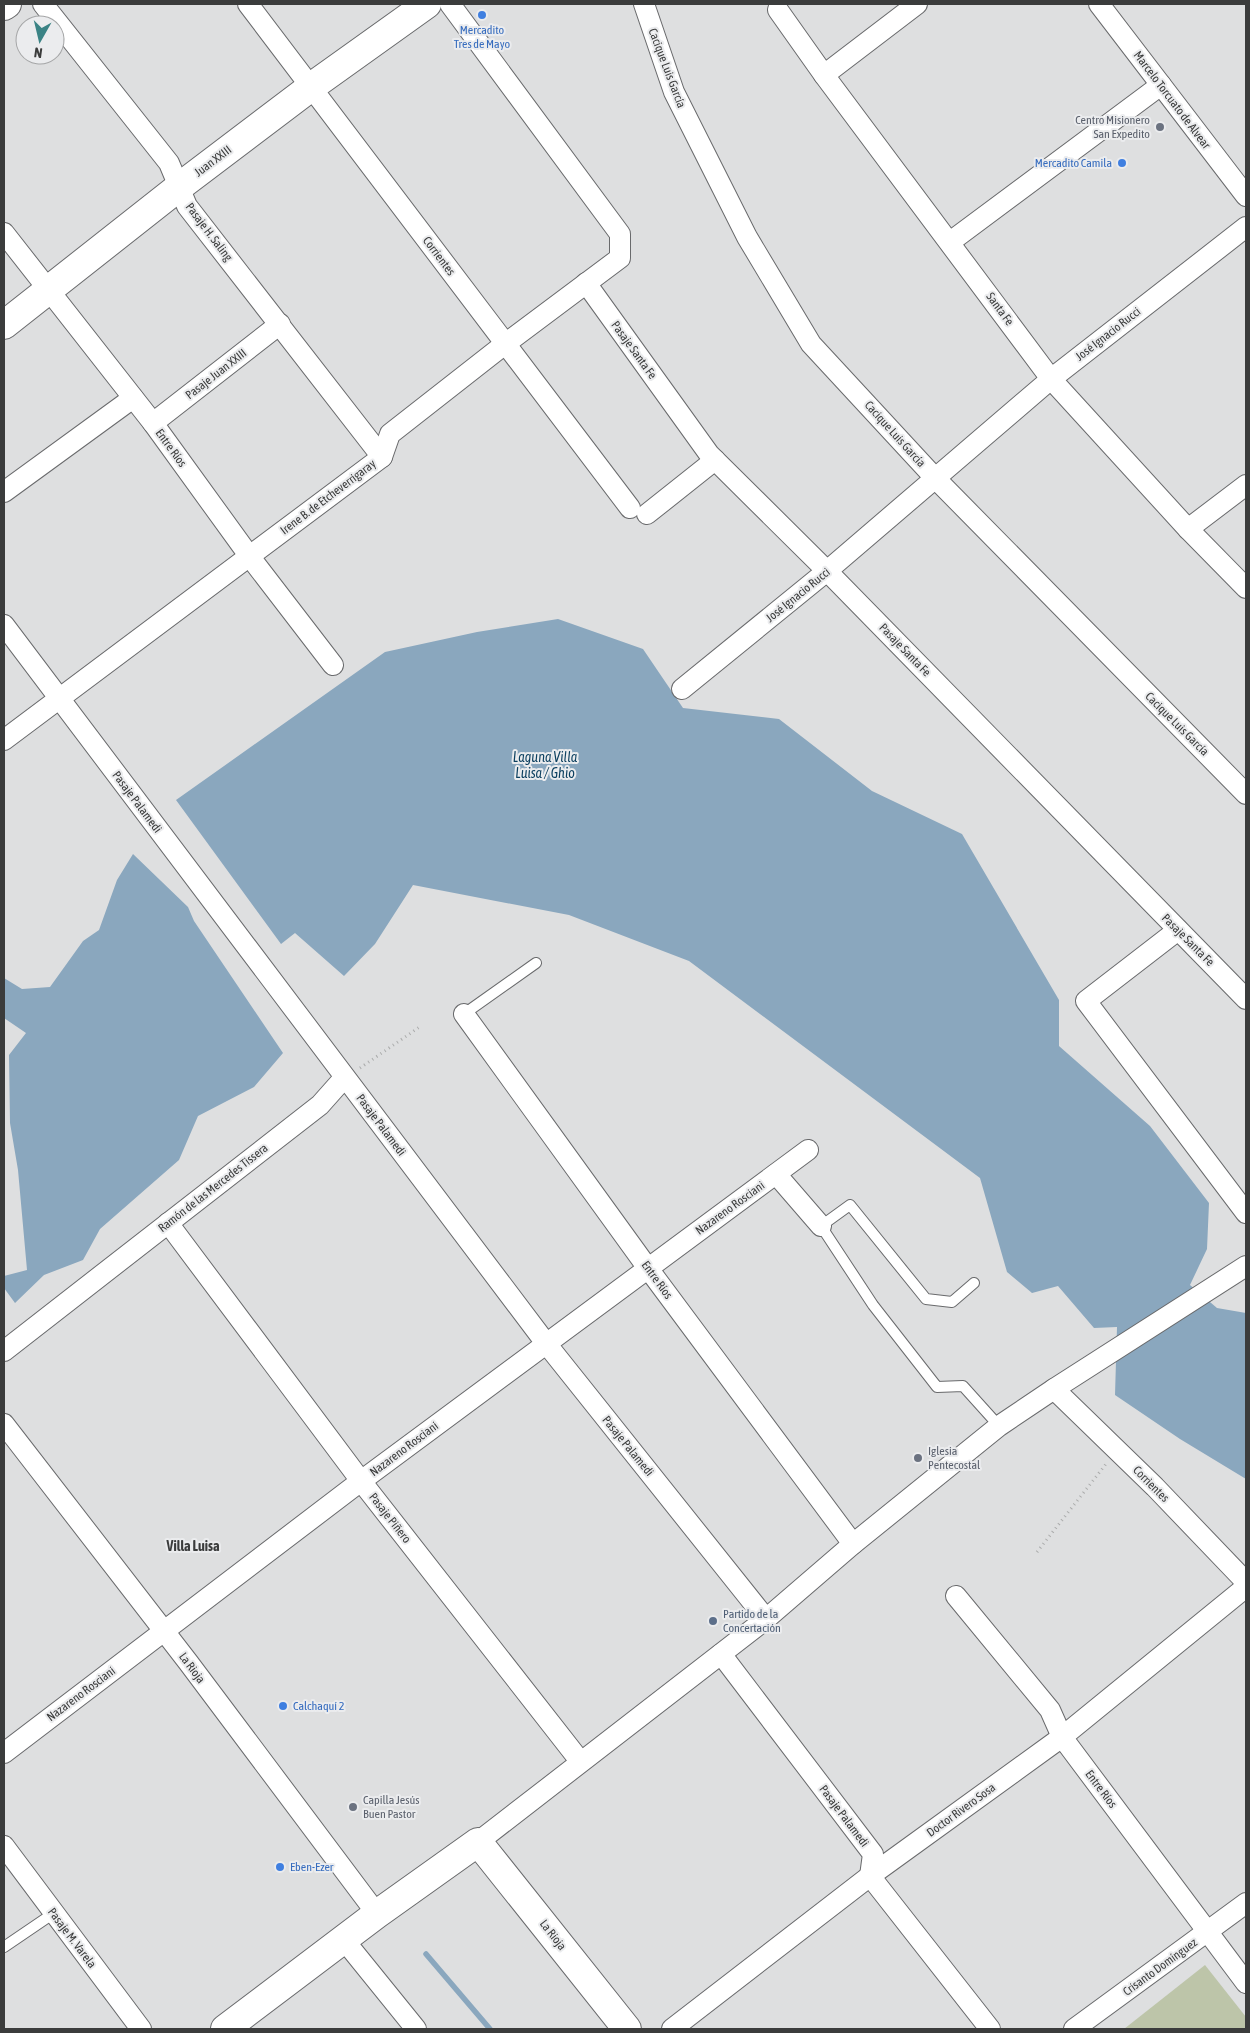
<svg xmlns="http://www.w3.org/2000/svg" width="1250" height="2033" font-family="'Asap Condensed',sans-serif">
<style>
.park{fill:#bdc5a9}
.water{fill:#8aa7be}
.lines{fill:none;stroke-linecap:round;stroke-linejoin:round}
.stream{stroke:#8aa7be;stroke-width:5.5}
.lane-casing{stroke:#696a6c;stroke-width:12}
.street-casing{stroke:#696a6c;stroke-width:22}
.secondary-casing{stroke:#696a6c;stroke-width:30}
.path{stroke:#abacac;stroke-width:3;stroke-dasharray:1 4;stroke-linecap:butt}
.lane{stroke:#fff;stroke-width:10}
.street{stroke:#fff;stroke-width:20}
.secondary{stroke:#fff;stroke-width:28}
.shop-dot{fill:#3f7fe0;stroke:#ebecee;stroke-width:2}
.worship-dot{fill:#6b7280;stroke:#ebecee;stroke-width:2}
.service-dot{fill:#5c6f8a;stroke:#ebecee;stroke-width:2}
.labels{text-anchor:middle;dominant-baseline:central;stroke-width:4;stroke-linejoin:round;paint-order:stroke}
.shop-label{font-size:12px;fill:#366cbe;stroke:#ebecee;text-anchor:start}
.street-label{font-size:12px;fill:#3b3c3c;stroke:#ebecee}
.worship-label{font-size:12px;fill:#5b616d;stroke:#ebecee;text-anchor:start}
.service-label{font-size:12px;fill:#4e5e75;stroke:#ebecee;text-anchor:start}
.water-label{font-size:14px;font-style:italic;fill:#0b3f5f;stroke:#ebecee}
.neighbourhood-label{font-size:14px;font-weight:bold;fill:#3b3c3c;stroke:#ebecee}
</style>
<rect width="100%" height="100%" fill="#dedfe0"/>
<path class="park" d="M1205,1965L1246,2017V2029H1124Z"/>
<g class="water">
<path d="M558,619L643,649L683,708L779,719L872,791L962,834L1059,1000V1046L1150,1126L1209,1203L1207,1249L1190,1285L1217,1308L1246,1313V1479L1180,1439L1115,1395L1117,1327L1094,1328L1058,1286L1032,1293L1007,1272L980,1178L689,961L569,915L413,885L375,944L344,976L295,933L281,944L176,800L385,652L477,632Z"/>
<path d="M133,854L188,907L194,921L283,1053L254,1087L198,1116L179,1160L100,1229L83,1260L44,1275L15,1303L4,1288V1276L27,1270L18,1170L10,1123L9,1055L26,1033L4,1018V978L22,989L50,987L83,941L99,930L117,880Z"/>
</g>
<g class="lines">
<path class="stream" d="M426,1954L490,2029"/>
<defs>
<g id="lane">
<path d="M464,1014L536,963"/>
<path d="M974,1283L952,1302L926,1299L850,1205L821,1226L873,1305L937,1387L963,1386L999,1426"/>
<path d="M4,1947L54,1913"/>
</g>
<g id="street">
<path d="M43,4L169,163L187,206L382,457"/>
<path d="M248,4L630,508"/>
<path d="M644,4L674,92L747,237L811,344L935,478L1246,794"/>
<path d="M1099,4L1246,196"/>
<path d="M778,10L824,75L1051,379L1188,529L1246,588"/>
<path d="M824,75L917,4"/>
<path d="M4,233L153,423L250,557L333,665"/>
<path d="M950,242L1161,85"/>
<path d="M586,283L709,454L827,571L1246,999"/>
<path d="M153,423L280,324"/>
<path d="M4,492L133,398"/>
<path d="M647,514L715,460"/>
<path d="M1188,529L1246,485"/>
<path d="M4,625L545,1342L766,1619"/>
<path d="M682,689L827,571L1051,379L1246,227"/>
<path d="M4,740L382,457L390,434L505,344L620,258V234L450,4"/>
<path d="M1178,930L1086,1001L1246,1213"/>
<path d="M464,1014L647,1267L853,1544"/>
<path d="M776,1174L821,1226"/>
<path d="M168,1223L361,1481L580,1761"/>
<path d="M4,1351L320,1105L344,1078"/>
<path d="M1054,1389L1155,1487L1246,1582"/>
<path d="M4,1424L188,1662L377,1914"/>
<path d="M956,1596L1050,1710L1062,1737L1246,1983"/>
<path d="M721,1654L873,1854L870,1876L990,2029"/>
<path d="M4,1753L361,1481L808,1150"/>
<path d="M478,1842L766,1619L853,1544L999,1426L1054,1389L1246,1266"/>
<path d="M4,1846L141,2029"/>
<path d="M344,1940L416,2029"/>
<path d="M672,2029L870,1876L1062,1737L1246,1587"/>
<path d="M1074,2029L1246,1903"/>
</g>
<g id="secondary">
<path d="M4,6L7,4"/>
<path d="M4,325L179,187L311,87L427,4"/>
<path d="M225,2029L377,1914L478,1842L627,2029"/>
</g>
</defs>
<use href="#lane" class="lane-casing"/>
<use href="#street" class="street-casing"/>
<use href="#secondary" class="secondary-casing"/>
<g class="path">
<path d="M360,1068L421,1026"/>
<path d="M1037,1552L1106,1464"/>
</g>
<use href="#lane" class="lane"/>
<use href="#street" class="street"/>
<use href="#secondary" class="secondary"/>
</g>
<g class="shop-dot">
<circle cx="482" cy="15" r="5"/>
<circle cx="1122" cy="163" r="5"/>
<circle cx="283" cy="1706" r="5"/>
<circle cx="280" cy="1867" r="5"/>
</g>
<g class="worship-dot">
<circle cx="1160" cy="127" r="5"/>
<circle cx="918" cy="1458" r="5"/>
<circle cx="353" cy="1807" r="5"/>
</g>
<circle class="service-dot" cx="713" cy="1621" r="5"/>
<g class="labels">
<g class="shop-label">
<text x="482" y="30" text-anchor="middle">Mercadito<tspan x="482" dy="14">Tres de Mayo</tspan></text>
<text x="1112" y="163" text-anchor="end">Mercadito Camila</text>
<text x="293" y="1706">Calchaquí 2</text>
<text x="290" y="1867">Eben-Ezer</text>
</g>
<g class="street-label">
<text transform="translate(667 68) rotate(69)">Cacique Luis García</text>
<text transform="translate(1172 100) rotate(53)">Marcelo Torcuato de Alvear</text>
<text transform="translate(213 161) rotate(-37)">Juan XXIII</text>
<text transform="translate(209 232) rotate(53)">Pasaje H. Saling</text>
<text transform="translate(439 256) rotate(53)">Corrientes</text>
<text transform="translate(1000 309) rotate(54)">Santa Fe</text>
<text transform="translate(1108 334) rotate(-38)">José Ignacio Rucci</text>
<text transform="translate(634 350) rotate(54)">Pasaje Santa Fe</text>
<text transform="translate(216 374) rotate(-38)">Pasaje Juan XXIII</text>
<text transform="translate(895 434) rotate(48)">Cacique Luis García</text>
<text transform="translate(171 448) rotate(54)">Entre Ríos</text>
<text transform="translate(328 497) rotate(-37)">Irene B. de Etcheverrigaray</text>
<text transform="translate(798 595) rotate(-39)">José Ignacio Rucci</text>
<text transform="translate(905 650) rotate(46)">Pasaje Santa Fe</text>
<text transform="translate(1177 724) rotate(45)">Cacique Luis García</text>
<text transform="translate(137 802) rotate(53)">Pasaje Palamedi</text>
<text transform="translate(1188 940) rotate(45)">Pasaje Santa Fe</text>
<text transform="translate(381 1125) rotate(53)">Pasaje Palamedi</text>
<text transform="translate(213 1188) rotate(-38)">Ramón de las Mercedes Tissera</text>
<text transform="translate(730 1208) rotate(-36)">Nazareno Rosciani</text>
<text transform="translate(657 1280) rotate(54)">Entre Ríos</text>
<text transform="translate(628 1446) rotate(51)">Pasaje Palamedi</text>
<text transform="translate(404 1449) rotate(-37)">Nazareno Rosciani</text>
<text transform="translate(1151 1484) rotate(45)">Corrientes</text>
<text transform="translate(390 1518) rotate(52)">Pasaje Piñero</text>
<text transform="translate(192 1668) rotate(53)">La Rioja</text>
<text transform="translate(81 1694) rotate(-37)">Nazareno Rosciani</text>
<text transform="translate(1101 1789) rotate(53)">Entre Ríos</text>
<text transform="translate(961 1810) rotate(-36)">Doctor Rivero Sosa</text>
<text transform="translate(844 1816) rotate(53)">Pasaje Palamedi</text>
<text transform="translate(553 1935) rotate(52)">La Rioja</text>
<text transform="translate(72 1938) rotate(53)">Pasaje M. Varela</text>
<text transform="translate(1160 1967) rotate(-36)">Crisanto Domínguez</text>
</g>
<g class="worship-label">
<text x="1150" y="120" text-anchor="end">Centro Misionero<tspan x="1150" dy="14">San Expedito</tspan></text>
<text x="928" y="1451">Iglesia<tspan x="928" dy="14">Pentecostal</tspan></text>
<text x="363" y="1800">Capilla Jesús<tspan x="363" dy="14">Buen Pastor</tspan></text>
</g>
<g class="service-label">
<text x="723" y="1614">Partido de la<tspan x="723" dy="14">Concertación</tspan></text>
</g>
<g class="water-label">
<text x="545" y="757">Laguna Villa<tspan x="545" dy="16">Luisa / Ghio</tspan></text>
</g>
<g class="neighbourhood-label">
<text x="193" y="1546">Villa Luisa</text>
</g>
</g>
<rect width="1250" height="2033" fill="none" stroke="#3b3c3c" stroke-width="10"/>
<g transform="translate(40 40) rotate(188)"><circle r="24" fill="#ebecee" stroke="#a5a6a7"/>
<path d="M0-4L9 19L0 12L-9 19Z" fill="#3a8385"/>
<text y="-8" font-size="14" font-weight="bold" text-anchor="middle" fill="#3b3c3c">N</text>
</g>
</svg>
